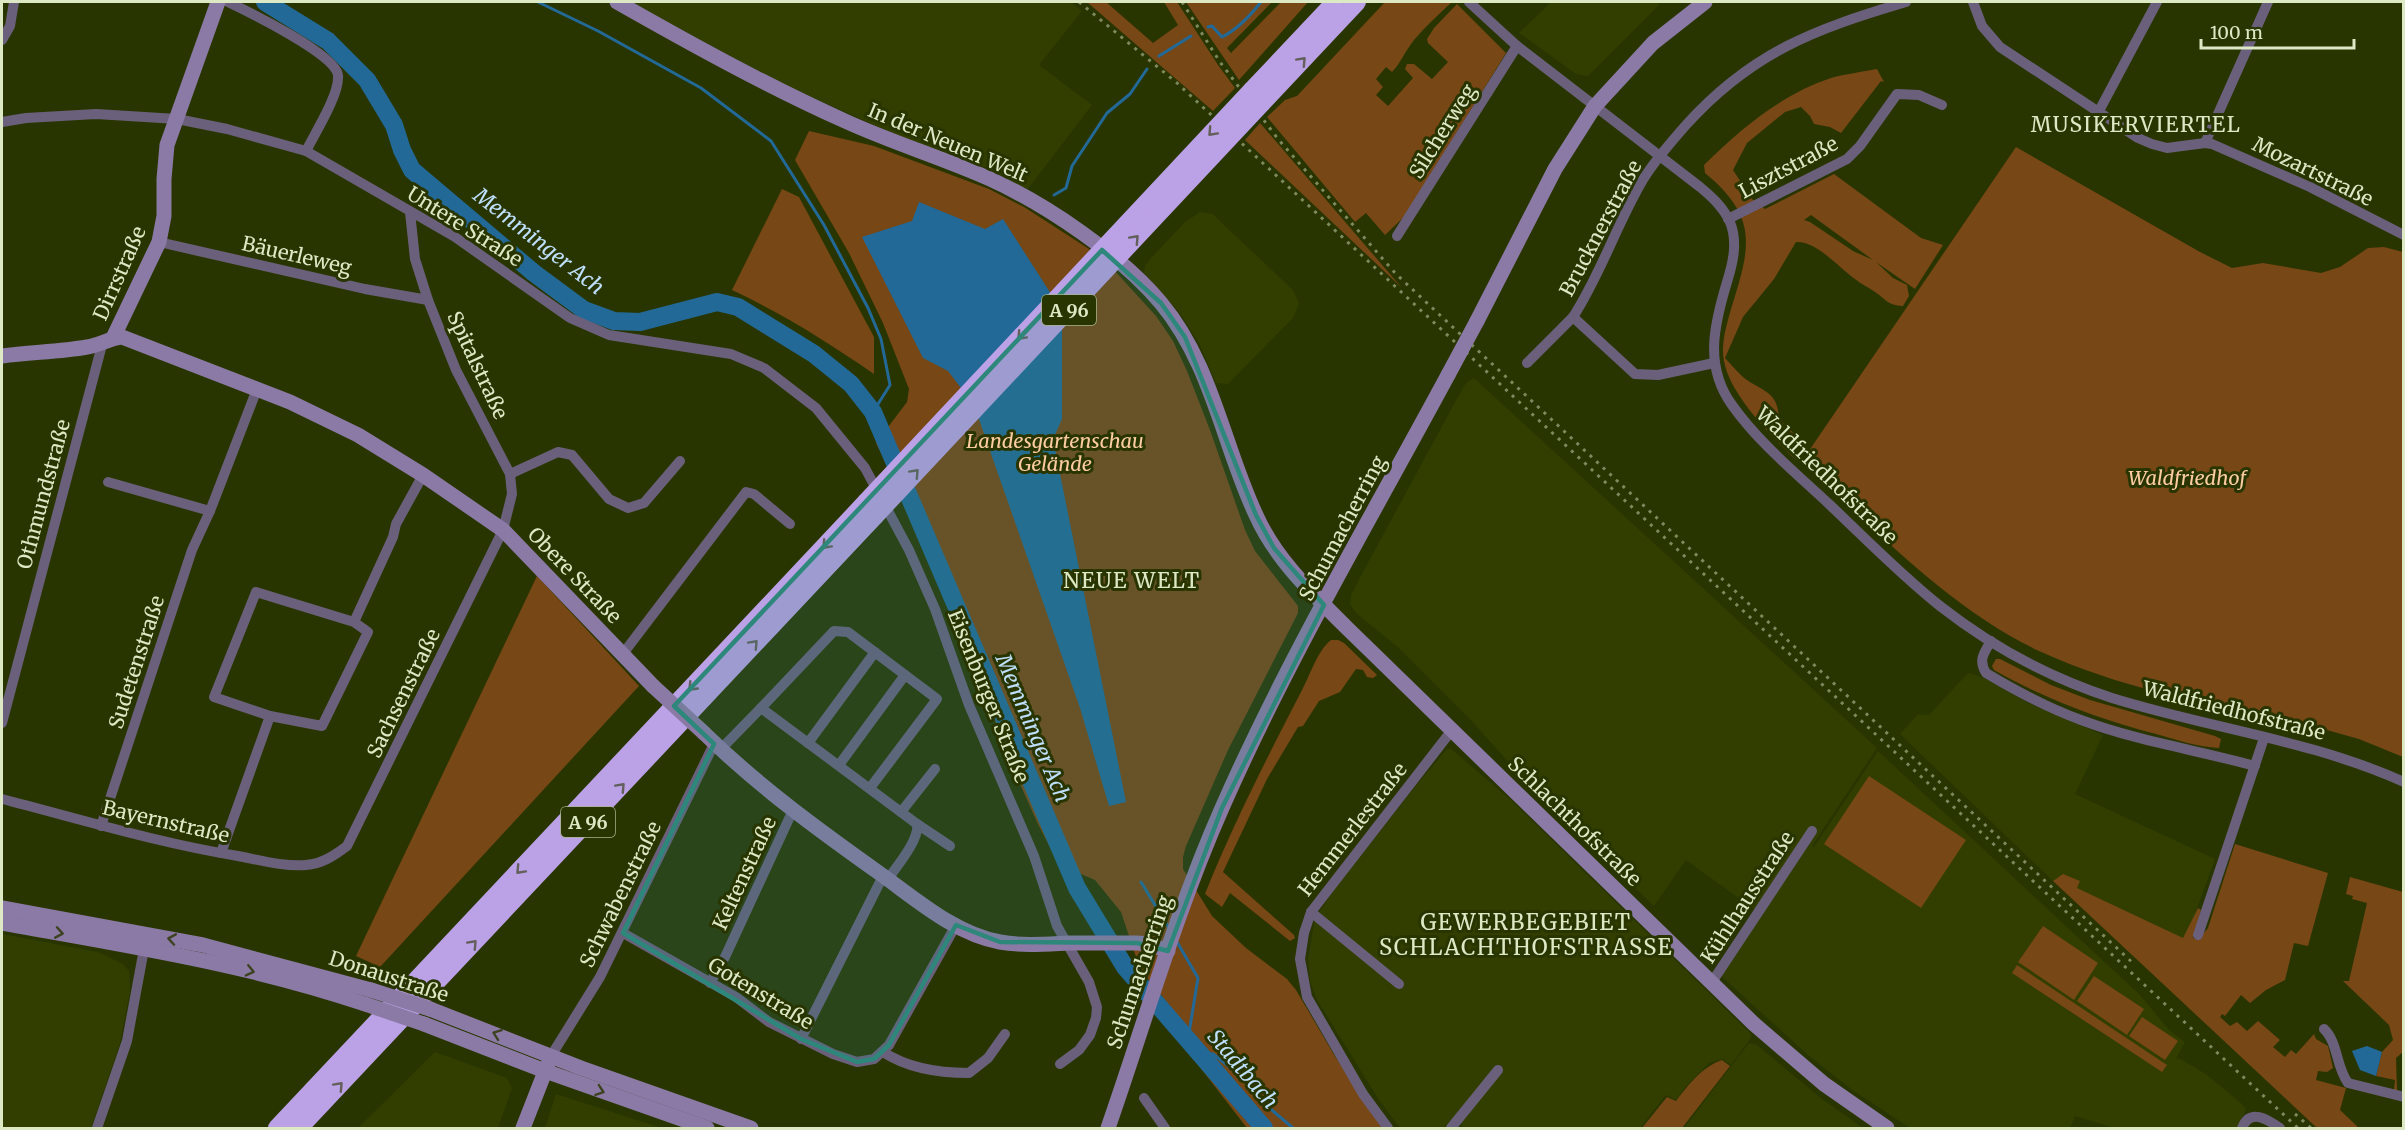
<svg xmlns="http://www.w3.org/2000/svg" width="2405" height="1130" font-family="Merriweather,serif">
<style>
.built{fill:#313e00}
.green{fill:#774715;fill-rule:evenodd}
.water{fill:#226997}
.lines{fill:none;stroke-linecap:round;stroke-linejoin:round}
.stream{stroke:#226997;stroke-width:3}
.river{stroke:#226997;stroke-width:18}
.street{stroke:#6a607b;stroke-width:10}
.secondary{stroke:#8b7aa6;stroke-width:15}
.highway{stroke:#bba1e5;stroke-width:18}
.rail{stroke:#7e8a5e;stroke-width:3;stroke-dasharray:3 6;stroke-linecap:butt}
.secondary-bridge{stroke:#8b7aa6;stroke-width:15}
.highway-bridge{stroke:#bba1e5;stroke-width:18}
.oneway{stroke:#63605c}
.oneway2{stroke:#3d4321}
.marked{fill:#2e877b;fill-opacity:0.2;stroke:#2e877b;stroke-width:4.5;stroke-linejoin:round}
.labels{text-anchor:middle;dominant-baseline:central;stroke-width:6;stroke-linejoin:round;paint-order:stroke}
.shield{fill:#293500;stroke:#a7b28a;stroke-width:1.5}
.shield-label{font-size:18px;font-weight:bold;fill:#dde8c5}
.street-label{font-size:20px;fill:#dde8c5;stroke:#293500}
.park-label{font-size:20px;font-style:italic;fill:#fdcca2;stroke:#293500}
.neighbourhood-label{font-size:21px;letter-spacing:1.5px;fill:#dde8c5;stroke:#293500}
.water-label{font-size:21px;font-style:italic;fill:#bee0fb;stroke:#293500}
.quarter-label{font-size:22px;letter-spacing:1.5px;fill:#dde8c5;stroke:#293500}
</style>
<rect width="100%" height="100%" fill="#293500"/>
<g class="built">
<path d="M630,2H1071L1082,11L1039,65L1092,105L1027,190L987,168L895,134L780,83Z"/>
<path d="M1551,2H1659V5L1588,76L1576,74L1519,33Z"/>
<path d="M1200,212L1213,214L1225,226L1293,290L1299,303L1293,318L1228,384L1216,383L1200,345L1180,313L1144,273L1145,266L1152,257L1185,222Z"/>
<path d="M1474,378L1877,748L1812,846L1814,847L1878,751L2140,995L2170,1031L2185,1042L2176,1059L2179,1058L2207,1075L2242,1104L2246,1110L2237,1128H2115L2075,1116L2070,1128H1910L1851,1089L1808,1055L1720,975L1758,912L1686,860L1654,906L1529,785L1470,719L1400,649L1356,613L1350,604L1351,595L1363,572L1453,406L1466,383Z"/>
<path d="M1968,673L1984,678L2030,704L2103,735L2075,794L2215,859L2184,944L2125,923L2053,881L1900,734L1918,714L1929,715Z"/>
<path d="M1450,748L1511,800L1751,1034V1038L1731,1065L1723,1059L1709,1063L1686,1086L1676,1100L1666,1095L1640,1128H1464L1458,1121L1451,1120L1443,1128H1400L1379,1100L1317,1000L1310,981L1308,959L1315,918L1335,889L1415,787L1447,749Z"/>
<path d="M2,934L98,952L123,964L129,971L130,991L120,1043L91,1128H2Z"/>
<path d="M1749,1043L1757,1045L1822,1099L1863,1128H1684Z"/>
<path d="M435,1052L507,1078L512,1088L498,1128H358Z"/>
<path d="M556,1094L662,1128H545Z"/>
</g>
<g class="green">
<path d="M1087,2H1106L1153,43L1178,25L1164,2H1177L1218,65L1235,88L1213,111Z"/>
<path d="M1186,2H1272L1227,48L1231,53L1281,2H1308L1239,80Z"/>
<path d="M1385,2H1452C1439,14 1426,26 1414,40C1405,51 1401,63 1392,72L1386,67L1376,79L1383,87L1376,95L1388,106L1413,78L1405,69L1407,64H1414L1432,79L1448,62L1428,43L1427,39L1434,28L1457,4L1506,53L1405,216L1385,235L1366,213L1355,222L1267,117L1285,100L1297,96Z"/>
<path d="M1877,69L1884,82L1881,81L1841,133L1830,127L1814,124L1810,116L1801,107L1785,112L1747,143L1733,170L1752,199L1765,209L1834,174L1921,238L1943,245L1915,289L1876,262L1893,278L1907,285L1909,296L1903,306C1887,305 1887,300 1875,292C1868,287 1861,284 1855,279C1838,267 1817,241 1796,242L1774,279L1743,317L1725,358C1731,364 1736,371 1743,377C1762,392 1778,390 1779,419L1801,440L1806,451L1796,460C1772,437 1730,395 1724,361C1721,346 1725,331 1729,316C1748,252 1763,221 1705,173L1704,165C1739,130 1782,94 1831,78C1845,74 1862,72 1877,69ZM1811,215L1873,260L1853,251L1810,222L1804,220Z"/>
<path d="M1260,123L1402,288L1245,140Z"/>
<path d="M809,131L874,146L989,189L1024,207L1103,258L1156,316L1173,341L1187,371L1210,430L1245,530L1255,551L1298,606V613L1228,750L1186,846L1183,857V869L1212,916L1246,948L1287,979L1296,990L1333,1053L1382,1128H1247L1172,1031L1168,1020L1166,1001L1140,969L1121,912L1095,880L1076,872L1056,859L1038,824L1007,755L935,550L910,509L876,443L907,402L909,389L883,323L849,253L795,160Z"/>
<path d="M2016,147L2200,252L2232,268L2263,263L2321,273L2340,267L2368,248L2384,247L2403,252V757L2359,739L2316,727L2317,721L2308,719L2306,724C2216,706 2124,690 2039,651C1951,610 1872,527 1802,461Z"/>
<path d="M782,189L799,197L874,337V374C828,342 783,314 732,290Z"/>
<path d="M537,576L639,686L380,967L356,956Z"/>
<path d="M1331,640H1338L1344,643L1377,675L1373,678L1367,677L1363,670L1356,669L1340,692L1319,701L1303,726L1298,727L1267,779L1223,872L1294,935L1295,938L1290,941L1230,893L1222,907L1205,894C1233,824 1267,758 1301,692C1310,676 1317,651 1331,640Z"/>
<path d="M1996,659H2000L2051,685L2090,700L2215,736L2221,739L2219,748C2198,747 2177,740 2156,734C2099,719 2045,699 1994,670L1992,666Z"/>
<path d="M1869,776L1966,840L1921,908L1824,844Z"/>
<path d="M2235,844L2328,873L2308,946L2294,943L2285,980L2266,990L2250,1003L2241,995L2225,1016L2222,1014L2220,1017L2230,1026L2237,1022L2247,1031L2258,1021L2280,1040L2273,1047L2285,1057L2291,1050L2296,1054L2314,1034L2316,1039L2328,1046L2333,1068L2327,1072L2318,1071L2316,1080L2346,1088L2340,1110L2359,1128H2317L2053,881L2063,874L2080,881L2077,888L2183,938L2198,908L2201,910L2193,938L2198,940L2208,928Z"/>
<path d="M2350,877L2403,892L2404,1051L2396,1058L2397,1091L2394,1090L2395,1080L2376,1076L2382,1052L2393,1040L2389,1025L2343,981H2349L2367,903L2352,899L2353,896L2346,894Z"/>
<path d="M2043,926L2098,963L2074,1000L2018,962Z"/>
<path d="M2017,965L2167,1065L2162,1072L2012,973Z"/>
<path d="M2094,976L2144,1009L2127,1035L2077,1001Z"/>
<path d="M2142,1017L2178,1041L2165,1060L2129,1036Z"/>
<path d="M1722,1060L1730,1066L1682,1128H1642L1667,1097L1676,1101C1689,1084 1702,1067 1722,1060Z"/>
</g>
<g class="water">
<path d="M919,202L985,229L1003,219L1062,311V419L1053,439L1126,802L1109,806L1080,708L974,405L948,371L923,358L862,237L912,221Z"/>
<path d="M2367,1046L2382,1052L2376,1076L2360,1070L2352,1051Z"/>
</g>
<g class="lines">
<g class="stream">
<path d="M538,2L598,31L701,88L771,141L824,225L868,308L881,339L890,385L873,412"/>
<path d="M1208,27L1212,26L1222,37C1238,29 1250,16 1261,2"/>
<path d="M1159,56L1191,36"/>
<path d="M1054,195L1066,188L1072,166L1107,113L1130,94L1147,69"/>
<path d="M1141,882L1169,928"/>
<path d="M1177,942L1198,978L1188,1039"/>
<path d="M1199,1052L1213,1054L1255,1087L1266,1105L1293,1128"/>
</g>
<path class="river" d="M265,2L328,41L367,80L394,125L402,150L412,170L534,273L584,310L614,321L640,322L717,302L738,307L814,354L851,384L873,412L1077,888L1125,967L1264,1128"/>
<g class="street">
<path d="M228,2C249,12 335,54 338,75C340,94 315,133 306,151"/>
<path d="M1469,2L1517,46L1700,187C1712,197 1723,207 1730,222C1738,242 1733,263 1727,282C1714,325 1704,366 1732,405C1759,443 1796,473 1830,505C1866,539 1901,575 1940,606C1991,646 2050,678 2112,698C2208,728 2311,740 2404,782"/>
<path d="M1973,2L1982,26L2000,47L2138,138L2152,144L2167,148L2205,143L2212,144L2310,187L2404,235"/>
<path d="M2,40L10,26L14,2"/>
<path d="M2099,111L2157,2"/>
<path d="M2,122L26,118L96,114L177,119L227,129L306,151L455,237L570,318L609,335L731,354L764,368L816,408L865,468L909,550L935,609L969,705L1034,856L1057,926L1089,982L1097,1007L1096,1018L1090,1035L1079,1050L1060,1064"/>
<path d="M2205,143L2268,2"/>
<path d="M1728,219L1847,159L1860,146L1897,94L1919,95L1942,105"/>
<path d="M1397,236L1517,46"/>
<path d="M159,242L365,289L428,300"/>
<path d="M1527,363L1573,317"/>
<path d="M1714,363L1658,375L1635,374L1573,317C1601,274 1617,223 1644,178C1656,159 1671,142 1686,125C1752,52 1815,29 1906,2"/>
<path d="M510,474L558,452L572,455L609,499L628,508L644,503L680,461"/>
<path d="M108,482L210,511"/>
<path d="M354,622L256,592L214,697L270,716L322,726L368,632L354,622L393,537L396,524L423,475"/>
<path d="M1991,641C1984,653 1978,660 1986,673C2016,691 2048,708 2081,720C2137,741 2197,750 2255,766"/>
<path d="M622,655L746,492L754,494L790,524"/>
<path d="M761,708L834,631L848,632L937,699L870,788"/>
<path d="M2,723L102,345"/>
<path d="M808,743L875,652"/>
<path d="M721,749L761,708L917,824C920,839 897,866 888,879"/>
<path d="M839,765L905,675"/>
<path d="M2,799C80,819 158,843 238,856C259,860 285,867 306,865C322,864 335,855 347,846L503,530L512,494L510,474L456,370L428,300L415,259L410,212"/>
<path d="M901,812L935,769"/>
<path d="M917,824L950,846"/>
<path d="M101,826L192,550L210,511L257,389"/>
<path d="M221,853L270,716"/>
<path d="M1311,912L1399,984"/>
<path d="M623,933L736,997L769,1022L833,1054L857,1062L874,1059L889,1045L956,925"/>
<path d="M2198,935L2264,738"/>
<path d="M1712,982L1812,831"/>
<path d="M710,983L725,957L793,810"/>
<path d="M2324,1029C2338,1042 2336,1067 2348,1083L2404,1097"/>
<path d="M801,1039L883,876"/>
<path d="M883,1052C909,1069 939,1073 969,1073L988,1058L1005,1034"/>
<path d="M551,1056L600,977L714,744"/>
<path d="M1144,1098L1165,1128"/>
<path d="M97,1128L127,1041L144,949"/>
<path d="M1388,1128L1363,1094L1307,997L1300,959L1304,933L1311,912L1452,730"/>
<path d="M1451,1128L1498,1070"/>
<path d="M2242,1128C2250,1108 2267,1119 2280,1128"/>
</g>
<g class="secondary">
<path d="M617,2C691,44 767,86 845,121C893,143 943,158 990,179C1047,205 1121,255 1161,303C1212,364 1223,445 1256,515C1276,560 1312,593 1347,628L1754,1024L1824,1084L1887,1128"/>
<path d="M1477,321L1555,169L1595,106L1653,43L1705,2"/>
<path d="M113,338L159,242L164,216V179L167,145L218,2"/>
<path d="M2,356C30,352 59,352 87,347C100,345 110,338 122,337L290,402L358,435L423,475L503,530L653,686"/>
<path d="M704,733C758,786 820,831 882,875C918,901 956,934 1000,942C1023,946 1046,944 1069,943C1092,943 1114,943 1137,943L1149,944L1168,951"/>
<path d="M2,908L203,945L371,990"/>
<path d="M2,923C124,945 247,964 365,1004"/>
<path d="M430,1009L581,1068L751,1128"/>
<path d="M424,1024L545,1071L707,1128"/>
<path d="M523,1128L548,1064"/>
<path d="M1108,1128C1145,1022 1176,912 1222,808C1287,660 1371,518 1448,375"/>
</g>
<g class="highway">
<path d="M1252,90L1335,2"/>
<path d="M1262,103L1357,2"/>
<path d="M277,1128L866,502"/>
<path d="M299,1128L875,516"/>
</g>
<g class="rail">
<path d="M1079,2L1177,83L2298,1128"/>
<path d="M1182,2L1220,62L1278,139L1396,274L2135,965"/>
<path d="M2295,1114L2311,1128"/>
</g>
<g class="secondary-bridge">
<path d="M1448,375L1477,321"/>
<path d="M653,686L704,733"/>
<path d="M371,990L430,1009"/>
<path d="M365,1004L424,1024"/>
</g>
<g class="highway-bridge">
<path d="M866,502L1252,90"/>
<path d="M875,516L1262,103"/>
</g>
</g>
<defs><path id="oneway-chevron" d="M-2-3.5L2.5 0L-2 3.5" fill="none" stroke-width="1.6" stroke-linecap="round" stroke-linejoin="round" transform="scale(1.5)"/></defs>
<g class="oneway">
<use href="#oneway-chevron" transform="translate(1302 61) rotate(-47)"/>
<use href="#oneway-chevron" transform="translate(1212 132) rotate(133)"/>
<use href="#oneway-chevron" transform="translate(1135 239) rotate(-47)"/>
<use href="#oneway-chevron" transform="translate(1021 336) rotate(133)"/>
<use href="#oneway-chevron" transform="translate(915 473) rotate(-47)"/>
<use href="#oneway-chevron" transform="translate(826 545) rotate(133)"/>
<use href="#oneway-chevron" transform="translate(754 644) rotate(-47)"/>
<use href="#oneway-chevron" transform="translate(692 687) rotate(134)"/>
<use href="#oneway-chevron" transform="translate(621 787) rotate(-47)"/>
<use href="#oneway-chevron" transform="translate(520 870) rotate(133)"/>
<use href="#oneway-chevron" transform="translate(473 944) rotate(-47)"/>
<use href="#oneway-chevron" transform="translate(339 1086) rotate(-47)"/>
</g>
<g class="oneway2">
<use href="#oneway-chevron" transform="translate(59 933) rotate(10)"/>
<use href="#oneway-chevron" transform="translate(172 939) rotate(-170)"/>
<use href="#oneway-chevron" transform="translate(250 971) rotate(13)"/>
<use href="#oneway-chevron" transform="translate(497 1034) rotate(-160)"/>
<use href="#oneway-chevron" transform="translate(600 1091) rotate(19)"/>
</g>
<path class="marked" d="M1102,250L1161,303L1185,337L1256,515L1274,548L1324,605L1222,808L1168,951L1137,943L1000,942L956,925L889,1045L874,1059L857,1062L801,1039L623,933L714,744L674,706Z"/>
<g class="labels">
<g class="shield">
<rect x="1042" y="295" width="54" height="30" rx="4.5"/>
<rect x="561" y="807" width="54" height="30" rx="4.5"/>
</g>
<g class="shield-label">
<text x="1069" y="310">A 96</text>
<text x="588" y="822">A 96</text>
</g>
<g class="street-label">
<text transform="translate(1442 131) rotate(-58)">Silcherweg</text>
<text transform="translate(948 142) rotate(23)">In der Neuen Welt</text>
<text transform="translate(1788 167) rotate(-28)">Lisztstraße</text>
<text transform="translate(2313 171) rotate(26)">Mozartstraße</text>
<text transform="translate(465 226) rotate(32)">Untere Straße</text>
<text transform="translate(1600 228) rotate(-62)">Brucknerstraße</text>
<text transform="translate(297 255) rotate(13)">Bäuerleweg</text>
<text transform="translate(119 273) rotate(-66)">Dirrstraße</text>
<text transform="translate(478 365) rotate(65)">Spitalstraße</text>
<text transform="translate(1827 475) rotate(44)">Waldfriedhofstraße</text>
<text transform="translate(43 494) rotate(-75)">Othmundstraße</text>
<text transform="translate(1342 528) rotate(-62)">Schumacherring</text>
<text transform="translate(575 575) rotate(46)">Obere Straße</text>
<text transform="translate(136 662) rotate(-72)">Sudetenstraße</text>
<text transform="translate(403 693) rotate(-64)">Sachsenstraße</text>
<text transform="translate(989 696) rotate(68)">Eisenburger Straße</text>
<text transform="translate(2234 710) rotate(14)">Waldfriedhofstraße</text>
<text transform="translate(166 821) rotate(13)">Bayernstraße</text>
<text transform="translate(1575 821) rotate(44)">Schlachthofstraße</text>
<text transform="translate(1352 829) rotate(-52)">Hemmerlestraße</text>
<text transform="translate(744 873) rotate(-65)">Keltenstraße</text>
<text transform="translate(620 894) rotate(-64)">Schwabenstraße</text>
<text transform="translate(1747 897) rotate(-57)">Kühlhausstraße</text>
<text transform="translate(1139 972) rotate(-71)">Schumacherring</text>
<text transform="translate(389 976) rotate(18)">Donaustraße</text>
<text transform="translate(761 993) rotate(31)">Gotenstraße</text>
</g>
<g class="park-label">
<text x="1055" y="440">Landesgartenschau<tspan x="1055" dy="23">Gelände</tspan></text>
<text x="2187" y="477">Waldfriedhof</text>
</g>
<g class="neighbourhood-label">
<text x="2136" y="124">MUSIKERVIERTEL</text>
<text x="1132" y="580">NEUE WELT</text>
</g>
<g class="water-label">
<text transform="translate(539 241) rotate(38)">Memminger Ach</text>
<text transform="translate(1033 728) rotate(67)">Memminger Ach</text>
<text transform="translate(1243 1069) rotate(50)">Stadtbach</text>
</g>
<g class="quarter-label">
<text x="1526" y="922">GEWERBEGEBIET<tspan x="1526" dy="25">SCHLACHTHOFSTRASSE</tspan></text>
</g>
</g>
<rect width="2405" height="1130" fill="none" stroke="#dde8c5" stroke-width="6"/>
<path d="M2201 39v9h153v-9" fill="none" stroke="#dde8c5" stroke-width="3"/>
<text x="2210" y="39" font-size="18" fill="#dde8c5" stroke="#293500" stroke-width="4.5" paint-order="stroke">100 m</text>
</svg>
